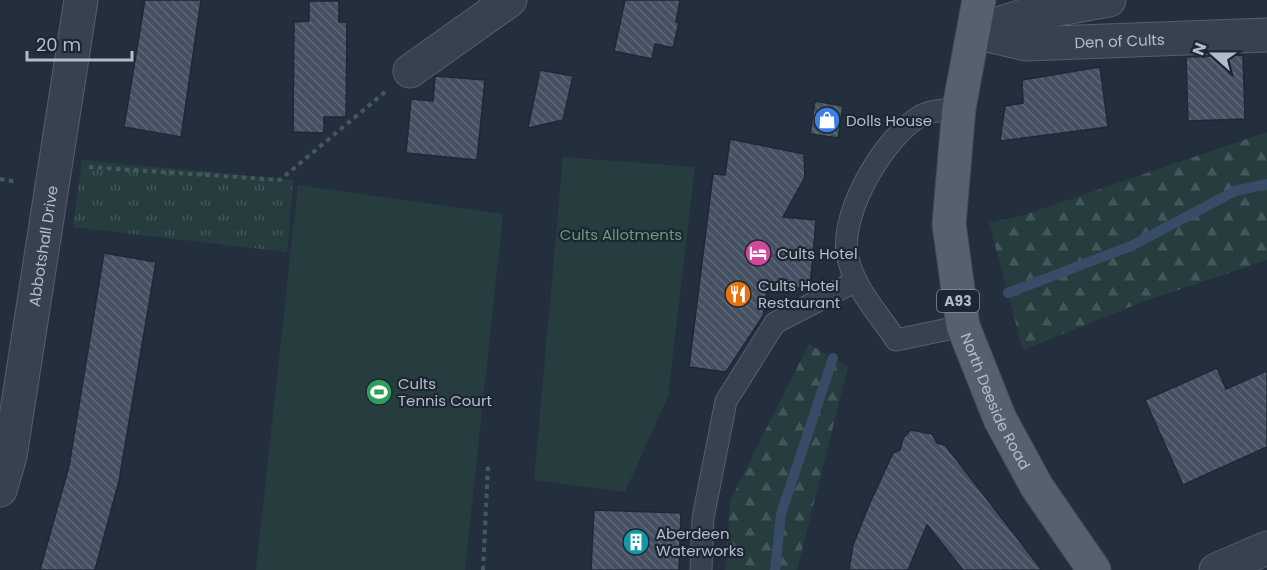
<svg xmlns="http://www.w3.org/2000/svg" width="1267" height="570" font-family="Poppins,sans-serif">
<style>
.grass{fill:url(#grass-tufts)}
.forest{fill:url(#forest-firs)}
.garden{fill:#263c3f}
.lines{fill:none;stroke-linecap:round;stroke-linejoin:round}
.stream{stroke:#394c67;stroke-width:10}
.building{fill:url(#building-back-hatch);stroke:#1f2835;stroke-width:1.5}
.lane-casing{stroke:#565f6c;stroke-width:23}
.street-casing{stroke:#565f6c;stroke-width:35}
.primary-casing{stroke:#414a57;stroke-width:35}
.path{stroke:#44595c;stroke-width:4;stroke-dasharray:4.5 4.5;stroke-linecap:butt}
.lane{stroke:#38414e;stroke-width:21}
.street{stroke:#38414e;stroke-width:33}
.primary{stroke:#56606e;stroke-width:33}
.labels{text-anchor:middle;dominant-baseline:central;stroke-width:4.5;stroke-linejoin:round;paint-order:stroke}
.shield{fill:#1d2633;stroke:#878f9c;stroke-width:1.5}
.shield-label{font-size:14px;font-weight:bold;fill:#b4bcc9}
.street-label{font-size:15px;fill:#b4bcc9;stroke:#1d2633}
.poi-label{font-size:15px;fill:#b4bcc9;stroke:#1d2633;text-anchor:start}
.park-label{font-size:15px;fill:#6b9a76;stroke:#1d2633}
</style>
<defs>
<pattern id="grass-tufts" width="24" height="20" patternUnits="userSpaceOnUse" patternTransform="scale(1.5)"><rect width="24" height="20" fill="#263c3f"/><path d="M3 7l-1-3M5 7V3M7 7l1-3M15 17l-1-3M17 17v-4M19 17l1-3" fill="none" stroke="#435659"/></pattern>
<pattern id="forest-firs" width="22" height="20" patternUnits="userSpaceOnUse" patternTransform="scale(1.5)"><rect width="22" height="20" fill="#263c3f"/><path d="M5 1l3.5 6h-7zM16 11l3.5 6h-7z" fill="#435659"/></pattern>
<pattern id="building-back-hatch" width="6" height="6" patternUnits="userSpaceOnUse" patternTransform="scale(1.5)"><rect width="6" height="6" fill="#455162"/><path d="M-1 5l2 2M0 0l6 6M5-1l2 2" fill="none" stroke="#5d6877"/></pattern>
</defs>
<rect width="100%" height="100%" fill="#242f3e"/>
<path class="grass" d="M82,160L293,180L287,252L73,227Z"/>
<g class="forest">
<path d="M1267,132V260L1142,302L1023,350L989,223L1024,215Z"/>
<path d="M809,344L848,367L797,570H725L730,501Z"/>
</g>
<g class="garden">
<path d="M563,157L695,167L668,396L625,492L534,480Z"/>
<path d="M298,185L503,214L465,570H256Z"/>
</g>
<g class="lines">
<g class="stream">
<path d="M1008,293L1131,246L1235,191L1267,184"/>
<path d="M775,570L781,514L833,358"/>
</g>
</g>
<g class="building">
<path d="M145,0H201L181,137L124,127Z"/>
<path d="M625,0H680L676,22H679L673,48L655,44L652,59L614,51Z"/>
<path d="M309,1H339V22H347L346,117H324V133L293,132L294,22L309,21Z"/>
<path d="M1243,55L1245,119L1188,121L1186,57Z"/>
<path d="M1100,67L1108,127L1000,141L1005,106L1023,103L1022,80Z"/>
<path d="M540,70L573,76L563,120L528,128Z"/>
<path d="M435,76L485,80L477,160L406,153L411,99L433,101Z"/>
<path d="M815,101L843,106L838,138L810,134Z"/>
<path d="M730,139L804,154L805,177L783,217L816,220L810,289L768,285L763,316L726,372L689,367L713,174L725,175Z"/>
<path d="M104,253L156,262L119,481L95,570H40L69,466Z"/>
<path d="M1217,368L1226,389L1267,371V447L1183,485L1145,400Z"/>
<path d="M911,430L932,434L937,443L945,445L1042,570H963L927,525L908,570H849L853,545L869,505L893,453L900,450L903,438Z"/>
<path d="M594,510L681,513L679,570H591Z"/>
</g>
<g class="lines">
<defs>
<g id="lane">
<path d="M959,108C947,110 930,110 919,117C884,138 841,211 847,253C852,286 879,314 896,340L963,326"/>
<path d="M701,570L703,518L726,401L775,323L856,281"/>
</g>
<g id="street">
<path id="s1" d="M974,32L1026,44L1267,35"/>
<path d="M974,32L1026,15L1109,0"/>
<path d="M410,71L510,0"/>
<path id="s2" d="M0,490L10,456L81,0"/>
<path d="M1216,570L1267,548"/>
</g>
<g id="primary">
<path id="s3" d="M979,0L959,108L949,224L963,326L1000,419L1037,487L1094,570"/>
</g>
</defs>
<use href="#lane" class="lane-casing"/>
<use href="#street" class="street-casing"/>
<use href="#primary" class="primary-casing"/>
<g class="path">
<path d="M89,167L280,180L385,92"/>
<path d="M0,179L17,182"/>
<path d="M483,570L488,466"/>
</g>
<use href="#lane" class="lane"/>
<use href="#street" class="street"/>
<use href="#primary" class="primary"/>
</g>
<defs>
<symbol id="shop-disc" viewBox="-11 -11 22 22"><circle r="9.5" fill="#3f7fe0" stroke="#1d2633"/><path d="M-5-2.5h2.3a2.7 3.5 0 0 1 5.4 0H5L5.5 6h-11ZM-1.5-2.5h3a1.5 2.3 0 0 0-3 0Z" fill="#fff"/></symbol>
<symbol id="hotel-disc" viewBox="-11 -11 22 22"><circle r="9.5" fill="#d1479c" stroke="#1d2633"/><path d="M-6-4.5h1.5V1H6V5H4.5V3h-9V5H-6ZM-4 0a1.8 1.8 0 1 1 3.6 0ZM.5 0V-2.5h3Q6-2.5 6 0Z" fill="#fff"/></symbol>
<symbol id="restaurant-disc" viewBox="-11 -11 22 22"><circle r="9.5" fill="#e8710a" stroke="#1d2633"/><path d="M-5-6h1v4h1v-4h1v4h1v-4h1v5L-1.5 .5V6h-2V.5L-5-1ZM5-6V6H3V1.5H1.5Q1.5-4 5-6Z" fill="#fff"/></symbol>
<symbol id="stadium-disc" viewBox="-11 -11 22 22"><circle r="9.5" fill="#2e9e5b" stroke="#1d2633"/><path d="M0-5a6.5 5 0 1 0 0 10a6.5 5 0 1 0 0-10ZM-3.5-1.8h7v3.6h-7Z" fill="#fff"/></symbol>
<symbol id="building-disc" viewBox="-11 -11 22 22"><circle r="9.5" fill="#0f9aa8" stroke="#1d2633"/><path d="M-4-6H4V6H1V3H-1V6H-4ZM-2.5-4.3h1.7v1.8h-1.7ZM.8-4.3h1.7v1.8H.8ZM-2.5-1h1.7V.8h-1.7ZM.8-1h1.7V.8H.8Z" fill="#fff"/></symbol>
</defs>
<g fill-rule="evenodd">
<use href="#shop-disc" x="812" y="105" width="30" height="30"/>
<use href="#hotel-disc" x="743" y="238" width="30" height="30"/>
<use href="#restaurant-disc" x="723" y="279" width="30" height="30"/>
<use href="#stadium-disc" x="364" y="377" width="30" height="30"/>
<use href="#building-disc" x="621" y="527" width="30" height="30"/>
</g>
<g class="labels">
<rect class="shield" x="937" y="290" width="42" height="22" rx="4.5"/>
<g class="shield-label">
<text x="958" y="301">A93</text>
</g>
<g class="street-label">
<text stroke="none"><textPath href="#s1" startOffset="147">Den of Cults</textPath></text>
<text stroke="none"><textPath href="#s2" startOffset="248">Abbotshall Drive</textPath></text>
<text stroke="none"><textPath href="#s3" startOffset="411">North Deeside Road</textPath></text>
</g>
<g class="poi-label">
<text x="846" y="120">Dolls House</text>
<text x="777" y="253">Cults Hotel</text>
<text x="758" y="285">Cults Hotel<tspan x="758" dy="17">Restaurant</tspan></text>
<text x="398" y="383">Cults<tspan x="398" dy="17">Tennis Court</tspan></text>
<text x="656" y="533">Aberdeen<tspan x="656" dy="17">Waterworks</tspan></text>
</g>
<g class="park-label">
<text x="621" y="234">Cults Allotments</text>
</g>
</g>
<g transform="translate(1213 54) rotate(291)" stroke="#1d2633" stroke-width="4.5" paint-order="stroke">
<path d="M0-4.5L10 22L0 15L-10 22Z" fill="#b4bcc9"/>
<text y="-9" font-size="16" font-weight="bold" text-anchor="middle" fill="#b4bcc9">N</text>
</g>
<path d="M27 51v9h105v-9" fill="none" stroke="#b4bcc9" stroke-width="3"/>
<text x="36" y="51" font-size="18" fill="#b4bcc9" stroke="#1d2633" stroke-width="4.5" paint-order="stroke">20 m</text>
</svg>
